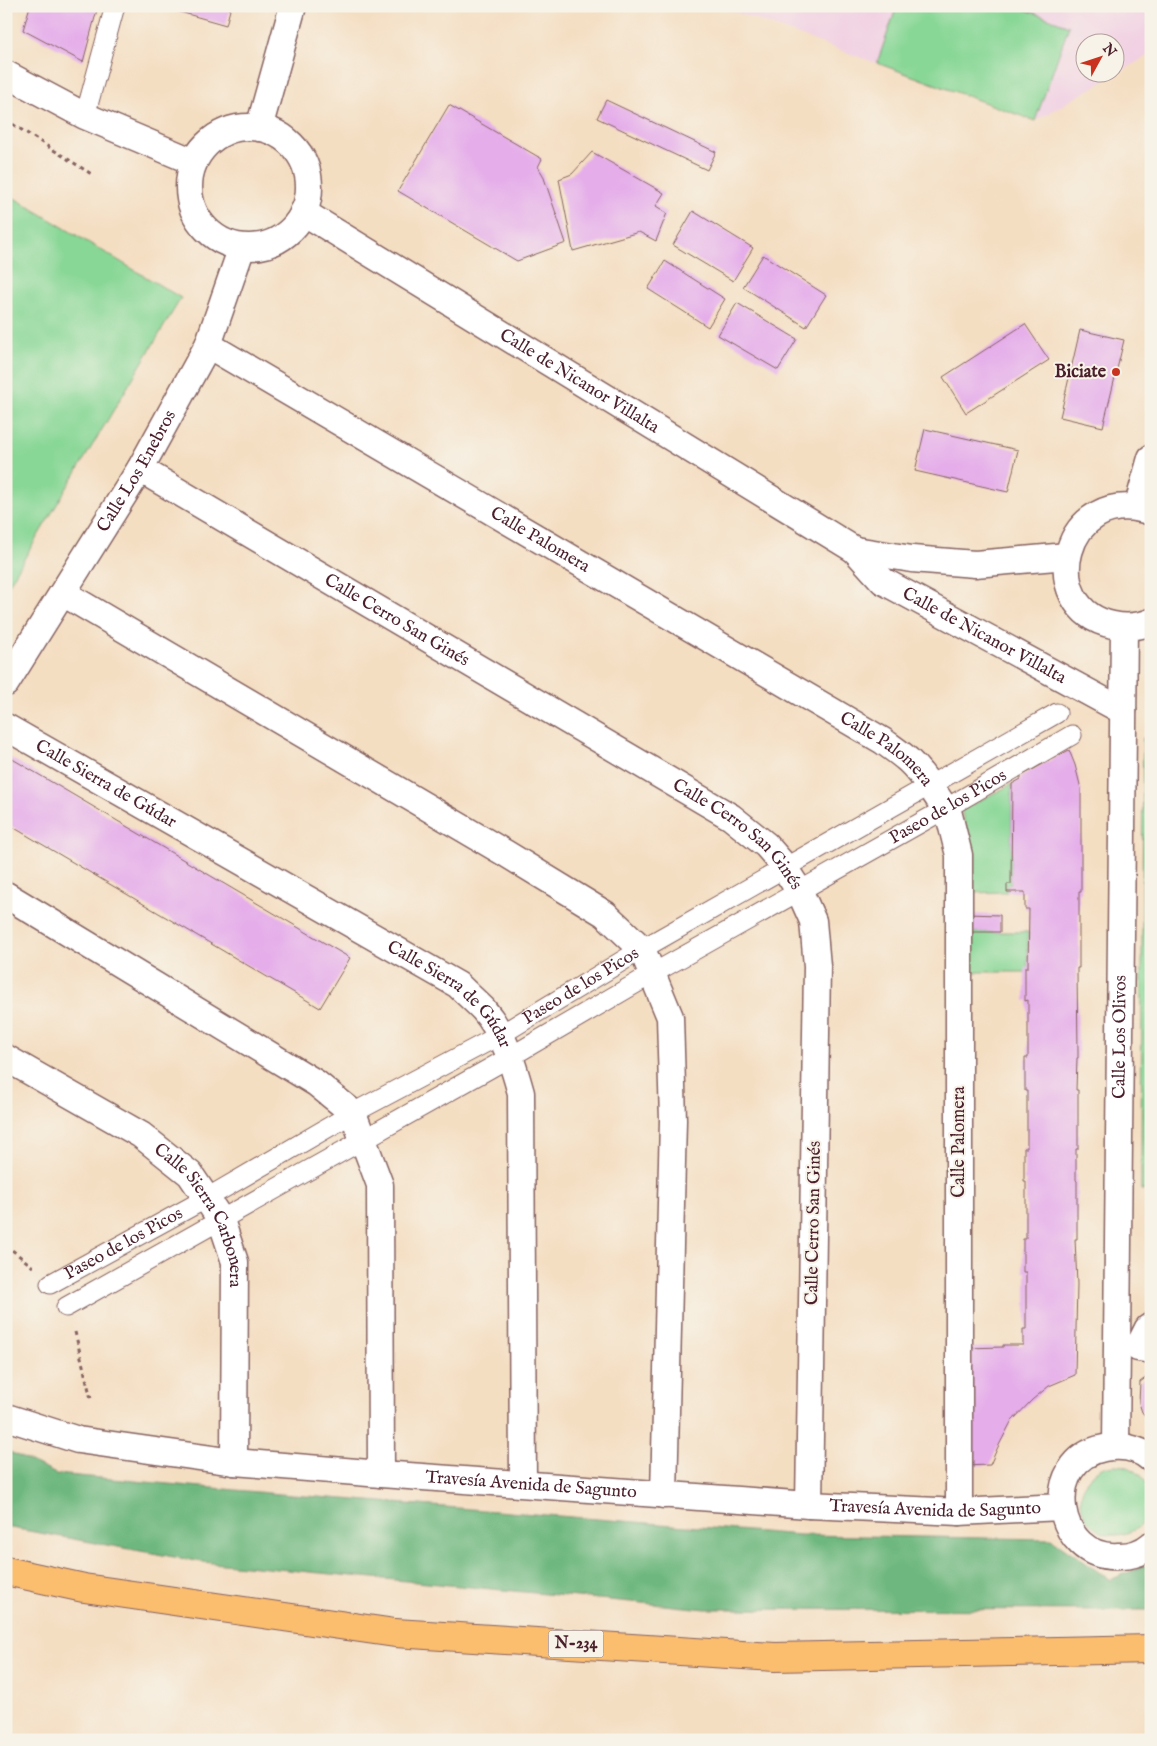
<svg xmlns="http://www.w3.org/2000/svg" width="1157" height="1746" font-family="'IM FELL English',serif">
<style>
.built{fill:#f1d0e3;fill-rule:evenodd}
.green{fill:#88d796;stroke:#697b60}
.forest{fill:#6eb87f;stroke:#5c6c55}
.building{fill:#e5adea}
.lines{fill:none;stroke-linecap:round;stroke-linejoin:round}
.pedestrian-casing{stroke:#866260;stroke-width:21}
.minor-casing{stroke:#866260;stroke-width:29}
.trunk-casing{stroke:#866260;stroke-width:30}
.path{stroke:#866260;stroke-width:3;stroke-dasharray:4 4;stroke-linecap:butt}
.pedestrian{stroke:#fff;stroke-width:19}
.minor{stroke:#fff;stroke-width:26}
.trunk{stroke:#fbbd6e;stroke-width:28}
.poi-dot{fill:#c8321e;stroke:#f7f3e8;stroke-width:2}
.labels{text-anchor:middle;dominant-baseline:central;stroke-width:4;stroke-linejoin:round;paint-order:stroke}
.shield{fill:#f7f3e8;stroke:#7e5f64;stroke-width:1}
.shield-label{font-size:16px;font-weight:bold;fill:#4a1f2b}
.poi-label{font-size:18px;font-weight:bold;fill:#4a1f2b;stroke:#f7f3e8;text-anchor:end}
.street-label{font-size:18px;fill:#4a1f2b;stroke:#f7f3e8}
</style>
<rect width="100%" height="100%" fill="#f7f3e8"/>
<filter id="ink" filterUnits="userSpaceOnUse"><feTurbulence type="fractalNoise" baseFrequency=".02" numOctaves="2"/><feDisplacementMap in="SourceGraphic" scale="10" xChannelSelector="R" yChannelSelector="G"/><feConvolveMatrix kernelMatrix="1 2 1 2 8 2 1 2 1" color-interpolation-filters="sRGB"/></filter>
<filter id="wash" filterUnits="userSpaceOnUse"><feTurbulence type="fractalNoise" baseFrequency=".0096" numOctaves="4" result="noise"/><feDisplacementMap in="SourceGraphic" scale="20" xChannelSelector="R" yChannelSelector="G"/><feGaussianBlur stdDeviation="1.12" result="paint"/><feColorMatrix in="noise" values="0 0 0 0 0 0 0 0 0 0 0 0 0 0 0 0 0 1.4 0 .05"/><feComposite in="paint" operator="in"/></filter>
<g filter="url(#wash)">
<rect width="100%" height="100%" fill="#f4dec2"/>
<path class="built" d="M719,6H1151V54L1035,121ZM1084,42H1114V72H1084Z"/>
<g class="green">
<path d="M897,6H1016L1069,26L1035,121L877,63Z"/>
<path d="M6,193L181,298L6,589Z"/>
<path d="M1143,738H1151V1190H1141Z"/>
<path d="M1012,784L1011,884H1007V892L968,893L969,849L967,831L961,810Z"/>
<path d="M967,932H1028V967L1025,972H967Z"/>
<circle cx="1116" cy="1500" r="35"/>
</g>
<path class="forest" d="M6,1450L56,1474L280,1494L800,1535L1052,1539L1110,1580L1151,1563V1610L706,1609L202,1562L6,1527Z"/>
<g id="blocks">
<g class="building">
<path d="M30,6H98L83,62L23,30Z"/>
<path d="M174,6H231L226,25L173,10Z"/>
<path d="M606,100L716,152L707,170L597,118Z"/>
<path d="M449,105L542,159L538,167L543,175L566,243L517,261L398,191Z"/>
<path d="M592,152L664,193L656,206L667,213L656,241L639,232L573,251L559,179L572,174Z"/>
<path d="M693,211L753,248L733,281L673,245Z"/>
<path d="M763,255L826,295L806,327L743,287Z"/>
<path d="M665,261L725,299L708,327L648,289Z"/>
<path d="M737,303L797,339L778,370L718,335Z"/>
<path d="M1025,324L1049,360L966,413L943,377Z"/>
<path d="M1080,330L1124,340L1103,427L1060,417Z"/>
<path d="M925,429L1018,450L1008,492L915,471Z"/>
<path d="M1069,750L1075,765L1081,789V892H1079V968H1077V972L1078,1052V1058H1077L1076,1090H1078V1149H1076V1180L1077,1181V1239H1075L1077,1284L1075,1375L1049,1386L1032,1400L1011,1422L997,1449L990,1465L963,1466L966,1348L1003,1347V1345H1023V1329H1026V1272H1023V1239H1026V1181H1024V1148H1027V1091H1025V1058H1028V1000L1025,1001V967H1028L1029,909H1025V892H1007V884H1011L1012,784L1021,779V776Z"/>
<path d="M9,757L350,958L320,1008L6,823V762Z"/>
<path d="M967,914L1000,915V932H967Z"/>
<path d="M1151,1374V1423L1142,1412L1139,1403L1140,1382Z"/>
</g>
</g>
</g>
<g filter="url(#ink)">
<use href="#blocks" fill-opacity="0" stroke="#866260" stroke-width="1"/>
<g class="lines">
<defs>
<g id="pedestrian">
<path d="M85,116L115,6"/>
<path id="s1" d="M50,1284L207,1198L353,1113L500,1035L642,949L1057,713"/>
<path id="s2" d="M66,1307L510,1057L652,974L945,809L1072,735"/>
</g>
<g id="minor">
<path d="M6,74L85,116L194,162"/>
<circle cx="249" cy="187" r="60"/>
<path d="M259,128L293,6"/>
<path id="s3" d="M303,212L855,550L883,581L1123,711"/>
<path id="s4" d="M208,345L883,741C891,747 900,753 908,760C924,775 937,796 949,815L959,855V1512"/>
<path id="s5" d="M140,469L731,817L766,845L780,861L800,892L813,921L817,966L809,1505"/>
<path d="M1137,508L1151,458"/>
<path d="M1151,512C1063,482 1034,609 1113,625C1126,628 1138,627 1151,622"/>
<path d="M855,550L912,559L975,564L1067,556"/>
<path d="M63,593L505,853L605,914L642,949L670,1017L673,1120L664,1495"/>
<path id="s6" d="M6,683L140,469L208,345L242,247"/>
<path id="s7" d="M6,727L458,985C466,993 475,1001 483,1009C504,1033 513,1064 521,1093L523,1483"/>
<path d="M6,895L316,1083L353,1113L380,1185L381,1474"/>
<path id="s8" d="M6,1058L141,1135L190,1174L221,1220L235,1262L234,1462"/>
<path d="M1151,1326L1148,1328L1138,1348L1151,1350"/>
<path id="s9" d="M6,1417L78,1440L234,1462L381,1474L809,1505L959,1512L1062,1507"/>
<path id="s10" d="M1116,1446L1124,627"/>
<path d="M1151,1459C1138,1447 1120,1445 1104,1448C1040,1460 1054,1561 1119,1556C1130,1556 1142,1553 1151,1545"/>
</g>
<path id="trunk" d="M6,1571L84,1588L395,1633L775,1657L1151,1649"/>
</defs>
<use href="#pedestrian" class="pedestrian-casing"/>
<use href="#minor" class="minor-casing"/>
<use href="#trunk" class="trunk-casing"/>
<g class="path">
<path d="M6,120L93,175"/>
<path d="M6,1245L33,1267"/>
<path d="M75,1332L91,1399"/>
</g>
<use href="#pedestrian" class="pedestrian"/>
<use href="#minor" class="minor"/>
<use href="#trunk" class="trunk"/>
</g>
</g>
<circle class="poi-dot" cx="1116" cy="372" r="5"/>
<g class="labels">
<rect class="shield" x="548.5" y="1630.5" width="55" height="27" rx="4"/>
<g class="shield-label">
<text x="576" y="1644">N-234</text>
</g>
<g class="poi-label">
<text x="1106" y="372">Biciate</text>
</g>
<g class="street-label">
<text stroke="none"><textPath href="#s3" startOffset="324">Calle de Nicanor Villalta</textPath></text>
<text stroke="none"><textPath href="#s6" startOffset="249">Calle Los Enebros</textPath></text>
<text stroke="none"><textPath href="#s4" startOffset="385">Calle Palomera</textPath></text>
<text stroke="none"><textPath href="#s5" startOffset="298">Calle Cerro San Ginés</textPath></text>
<text stroke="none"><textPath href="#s3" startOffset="804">Calle de Nicanor Villalta</textPath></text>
<text stroke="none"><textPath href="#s4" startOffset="790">Calle Palomera</textPath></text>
<text stroke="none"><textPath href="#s7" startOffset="115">Calle Sierra de Gúdar</textPath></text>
<text stroke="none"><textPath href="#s2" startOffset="1014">Paseo de los Picos</textPath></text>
<text stroke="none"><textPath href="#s5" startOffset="702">Calle Cerro San Ginés</textPath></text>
<text stroke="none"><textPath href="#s1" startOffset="609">Paseo de los Picos</textPath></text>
<text stroke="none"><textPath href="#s7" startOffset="520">Calle Sierra de Gúdar</textPath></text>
<text stroke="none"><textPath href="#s10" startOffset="409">Calle Los Olivos</textPath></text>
<text transform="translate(959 1142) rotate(-90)">Calle Palomera</text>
<text stroke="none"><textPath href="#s8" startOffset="259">Calle Sierra Carbonera</textPath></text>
<text transform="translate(814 1223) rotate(-89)">Calle Cerro San Ginés</text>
<text stroke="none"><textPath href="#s1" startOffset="84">Paseo de los Picos</textPath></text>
<text stroke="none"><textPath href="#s9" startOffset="531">Travesía Avenida de Sagunto</textPath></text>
<text stroke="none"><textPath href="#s9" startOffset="936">Travesía Avenida de Sagunto</textPath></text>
</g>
</g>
<rect width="1157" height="1746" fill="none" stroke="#f7f3e8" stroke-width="25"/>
<g transform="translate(1100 58) rotate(50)"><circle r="24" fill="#f7f3e8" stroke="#b29e9c"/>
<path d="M0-4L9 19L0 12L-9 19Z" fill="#c8321e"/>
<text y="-8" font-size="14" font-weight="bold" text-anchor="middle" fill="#4a1f2b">N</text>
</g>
</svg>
